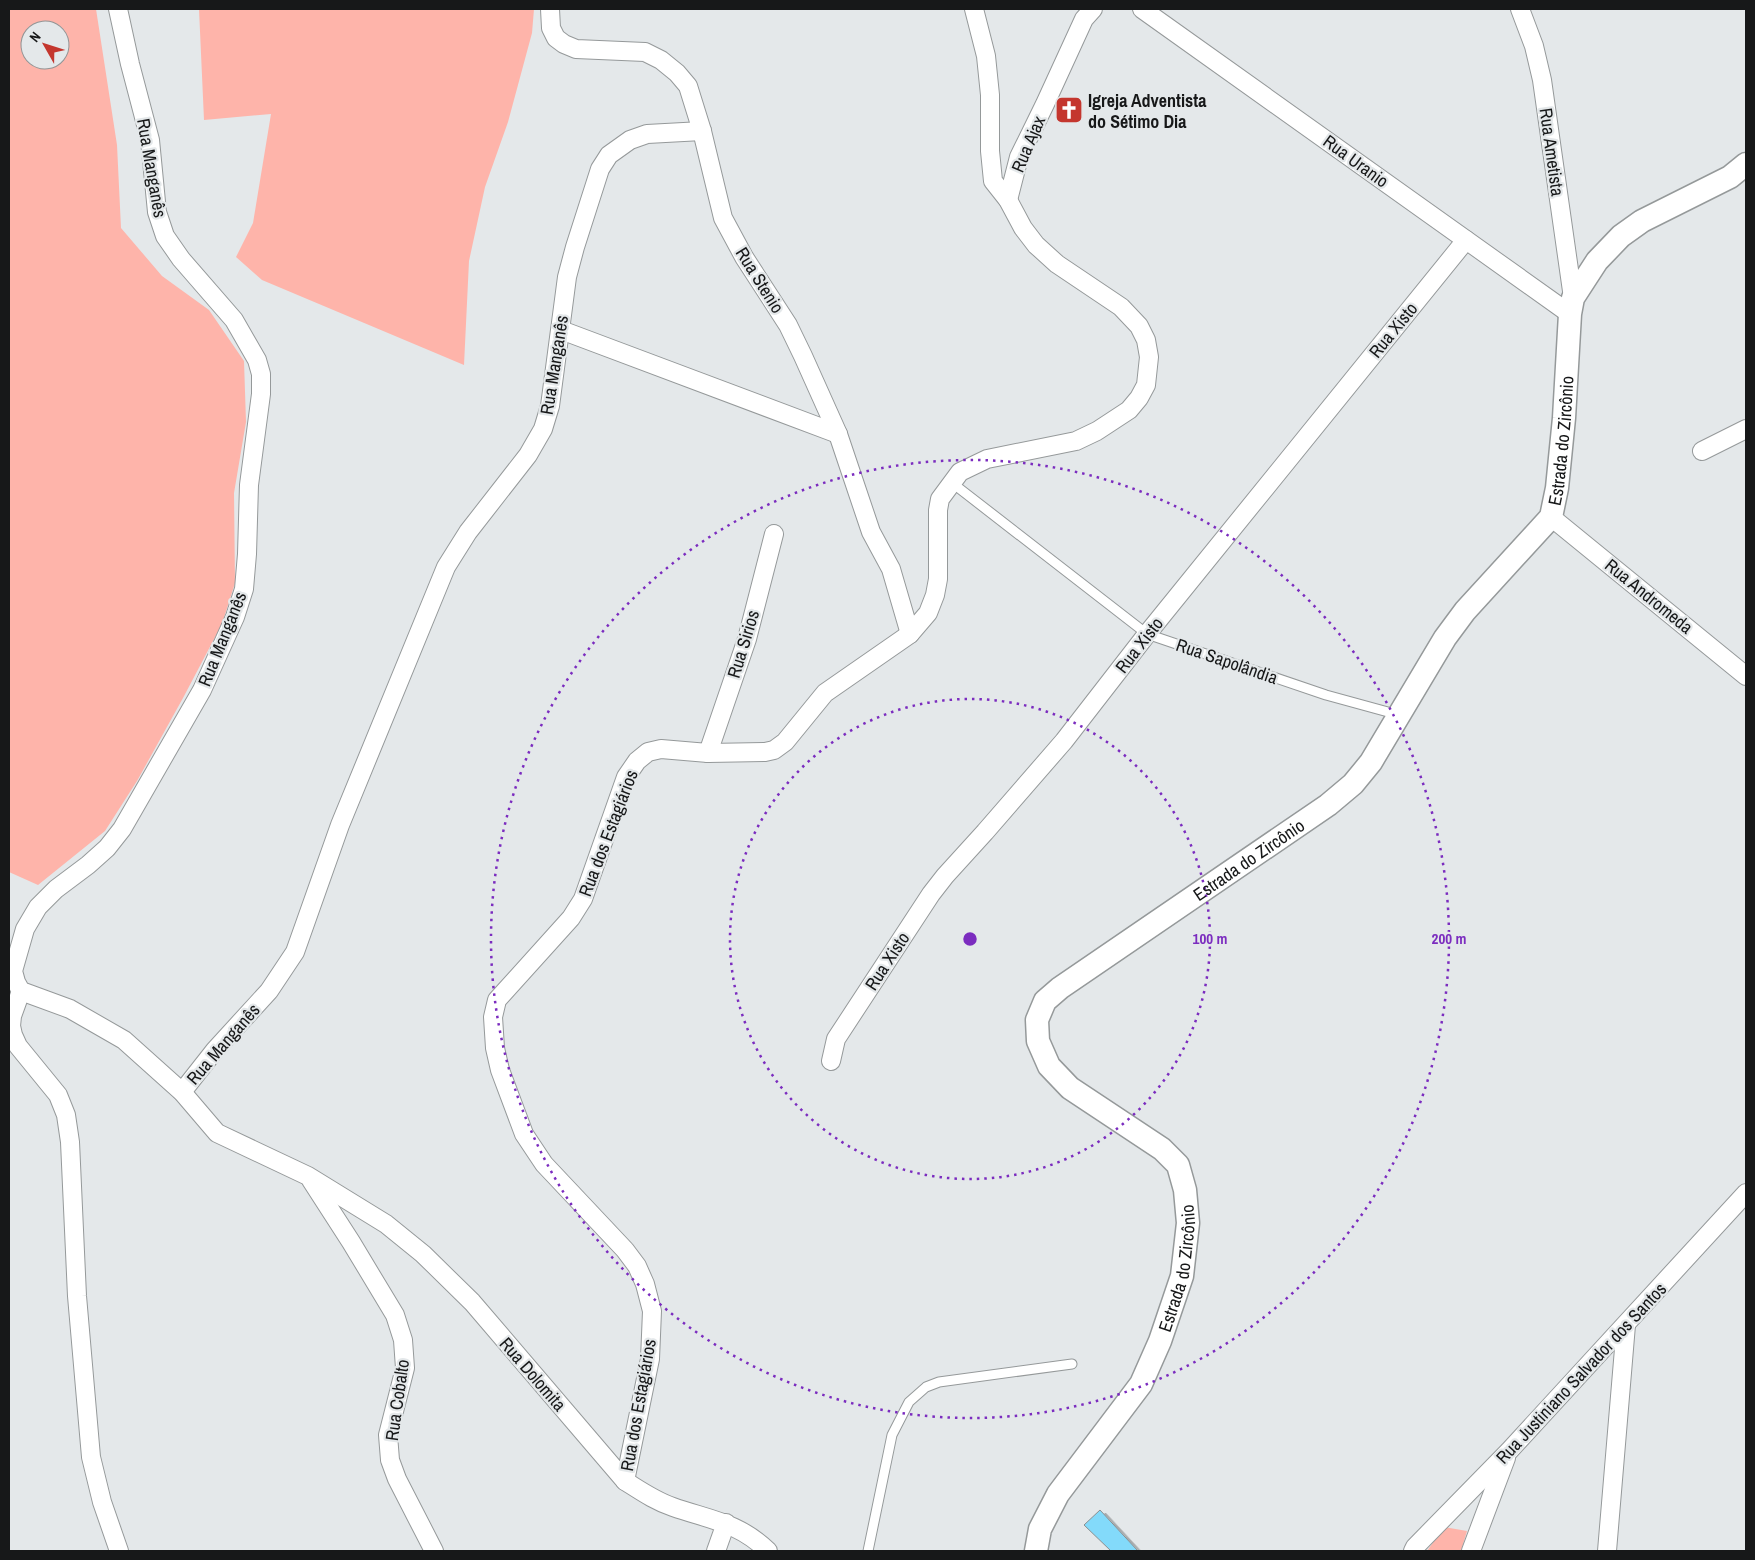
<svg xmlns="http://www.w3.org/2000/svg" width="1755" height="1560" font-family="'Archivo Narrow',sans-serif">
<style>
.green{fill:#feb4aa;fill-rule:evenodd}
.building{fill:#83dafa;stroke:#8a8e8f;filter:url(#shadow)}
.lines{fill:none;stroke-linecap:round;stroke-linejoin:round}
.service-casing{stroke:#95999a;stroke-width:11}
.minor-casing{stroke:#95999a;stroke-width:20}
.tertiary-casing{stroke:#95999a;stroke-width:25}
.service{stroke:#fff;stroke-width:9}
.minor{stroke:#fff;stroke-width:18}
.tertiary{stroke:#fff;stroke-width:22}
.ring{fill:none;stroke:#7b2cbf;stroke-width:2.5;stroke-dasharray:2.5 5}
.labels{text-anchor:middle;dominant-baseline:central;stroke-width:4.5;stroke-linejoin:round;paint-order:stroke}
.poi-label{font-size:18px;font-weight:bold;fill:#171819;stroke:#e4e8ea;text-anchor:start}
.street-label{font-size:18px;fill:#171819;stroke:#e4e8ea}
.centre{fill:#7b2cbf;stroke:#e4e8ea;stroke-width:2.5}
.ring-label{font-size:15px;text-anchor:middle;font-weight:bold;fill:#7b2cbf;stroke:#e4e8ea;stroke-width:4.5;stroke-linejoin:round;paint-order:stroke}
</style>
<defs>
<filter id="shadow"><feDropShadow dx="5.5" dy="3" stdDeviation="0" flood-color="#0004"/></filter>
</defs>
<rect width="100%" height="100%" fill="#e4e8ea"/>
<g class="green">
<path d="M9,9H96L117,145L121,228L162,276L209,310L244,361L246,422L234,493L235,583L222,624L183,698L137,781L105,831L38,885L9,872ZM30,30H60V60H30Z"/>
<path d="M199,9H534L532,33L508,122L485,187L469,261L464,365L262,280L236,257L253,223L271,114L204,120Z"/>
<path d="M1444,1527L1467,1531L1461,1551H1427Z"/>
</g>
<path class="building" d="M1100,1510L1138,1551H1111L1084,1525Z"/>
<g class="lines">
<defs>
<g id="service">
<path d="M951,482L1147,634L1326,695L1399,715"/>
<path d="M868,1551L892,1435L909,1402L926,1387L939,1382L1072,1364"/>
</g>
<g id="minor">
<path d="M118,9L130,64L150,140L157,212L165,236L181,259L234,320L257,360L261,374V394L249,485L247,554L244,589L235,617L202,690L122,829L107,848L88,865L56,889L38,907L25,929L13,971L16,982L21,991L70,1009L124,1040L182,1092L217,1133L308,1176L386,1224L423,1254L472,1302L625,1481C641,1491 655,1501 673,1507C710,1520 738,1522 768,1551"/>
<path d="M550,9L551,28L556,38L564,44L576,49L645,52L661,60L677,73L688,86L702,131L723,218L744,257L788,325L803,356L838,434L871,532L891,569L910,634"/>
<path d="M1142,9L1570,314"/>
<path d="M1520,9L1534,46L1542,80L1573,298"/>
<path d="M1008,200L1019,157L1045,104L1084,19L1093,9"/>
<path d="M561,330L838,434"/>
<path d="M1702,451L1746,429"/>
<path d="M1551,517L1746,676"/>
<path d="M708,753L747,639L774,534"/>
<path d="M21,991L12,1016L11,1026L13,1035L18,1046L58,1095L66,1115L70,1142L77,1296L91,1457L102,1502L119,1551"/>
<path d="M831,1061L836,1039L931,894L945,876L985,832L1064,741L1147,634L1466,240"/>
<path d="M182,1092L215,1050L269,991L295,952L340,825L446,567L468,532L528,455L543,429L550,406L567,277L575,247L600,169L609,155L630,140L647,134L702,131"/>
<path d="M311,1180L351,1242L395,1315L403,1340L405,1368L388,1435L390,1460L397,1479L434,1551"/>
<path d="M625,1481L650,1359L652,1311L645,1284L637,1266L625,1250L544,1164L524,1134L500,1070L495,1048L493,1017L497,1000L571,918L583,899L626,777L637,761L648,752L661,749L708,753L765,752L774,750L785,742L825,693L910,634L928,613L935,595L938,579V510L940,499L960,472L987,459L1076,441L1097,431L1129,410L1139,398L1146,385L1149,357L1146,340L1139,326L1121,307L1057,264L1036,245L1023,228L1008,200L993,181L990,151V95L986,56L974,9"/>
<path d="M716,1551L726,1523"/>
<path d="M1413,1551L1415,1547L1509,1451L1746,1193"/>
<path d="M1471,1551L1506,1458"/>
<path d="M1607,1551L1626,1325"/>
</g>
<g id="tertiary">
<path id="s1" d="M1036,1551L1040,1529L1058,1494L1141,1384L1160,1341L1182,1276L1188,1223L1185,1190L1178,1165L1162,1149L1070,1088L1049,1066L1038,1041L1037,1020L1045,1001L1060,988L1328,805L1353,784L1371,762L1445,638L1465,611L1551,517L1557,488L1564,418L1570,314L1573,298L1597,261L1621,236L1642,221L1730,177L1746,164"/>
</g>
</defs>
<use href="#service" class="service-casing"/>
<use href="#minor" class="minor-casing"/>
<use href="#tertiary" class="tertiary-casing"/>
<use href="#service" class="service"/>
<use href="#minor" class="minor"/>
<use href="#tertiary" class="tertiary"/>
</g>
<g class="ring">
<circle cx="970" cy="939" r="240"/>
<circle cx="970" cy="939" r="479"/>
</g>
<defs>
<symbol id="church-square" viewBox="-11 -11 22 22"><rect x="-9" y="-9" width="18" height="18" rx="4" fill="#c4362e" stroke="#e4e8ea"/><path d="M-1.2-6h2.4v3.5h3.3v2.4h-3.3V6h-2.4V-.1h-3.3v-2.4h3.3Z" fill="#fff"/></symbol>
</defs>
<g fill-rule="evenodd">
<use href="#church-square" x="1053" y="94" width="32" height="32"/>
</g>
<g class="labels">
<g class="poi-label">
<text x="1088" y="100">Igreja Adventista<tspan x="1088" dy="21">do Sétimo Dia</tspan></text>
</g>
<g class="street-label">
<text transform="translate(1028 144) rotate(-67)">Rua Ajax</text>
<text transform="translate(1552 152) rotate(82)">Rua Ametista</text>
<text transform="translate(1356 161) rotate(36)">Rua Uranio</text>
<text transform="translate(152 168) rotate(80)">Rua Manganês</text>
<text transform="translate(760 280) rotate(58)">Rua Stenio</text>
<text transform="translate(1393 330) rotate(-51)">Rua Xisto</text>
<text transform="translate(554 365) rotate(-81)">Rua Manganês</text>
<text stroke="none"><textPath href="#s1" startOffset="1448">Estrada do Zircônio</textPath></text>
<text transform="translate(1649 596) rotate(39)">Rua Andromeda</text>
<text transform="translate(222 639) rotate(-68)">Rua Manganês</text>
<text transform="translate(743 644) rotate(-73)">Rua Sirios</text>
<text transform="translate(1139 645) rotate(-52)">Rua Xisto</text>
<text transform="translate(1227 661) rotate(19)">Rua Sapolândia</text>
<text transform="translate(608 833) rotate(-69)">Rua dos Estagiários</text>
<text stroke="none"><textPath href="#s1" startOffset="908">Estrada do Zircônio</textPath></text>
<text transform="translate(887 961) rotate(-57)">Rua Xisto</text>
<text transform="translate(223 1044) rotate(-49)">Rua Manganês</text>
<text stroke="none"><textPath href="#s1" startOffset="322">Estrada do Zircônio</textPath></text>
<text transform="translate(1581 1373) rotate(-47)">Rua Justiniano Salvador dos Santos</text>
<text transform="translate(533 1374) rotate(49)">Rua Dolomita</text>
<text transform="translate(397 1400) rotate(-82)">Rua Cobalto</text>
<text transform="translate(638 1405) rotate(-80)">Rua dos Estagiários</text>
</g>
</g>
<circle cx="970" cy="939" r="8" class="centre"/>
<g class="ring-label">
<text x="1210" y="944">100 m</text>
<text x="1449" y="944">200 m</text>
</g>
<rect width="1755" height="1560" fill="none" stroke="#171819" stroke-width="20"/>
<g transform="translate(45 45) rotate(309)"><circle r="24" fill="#e4e8ea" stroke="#929596"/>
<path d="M0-4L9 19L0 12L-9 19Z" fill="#c4362e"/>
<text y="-8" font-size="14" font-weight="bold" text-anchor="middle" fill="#171819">N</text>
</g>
</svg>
